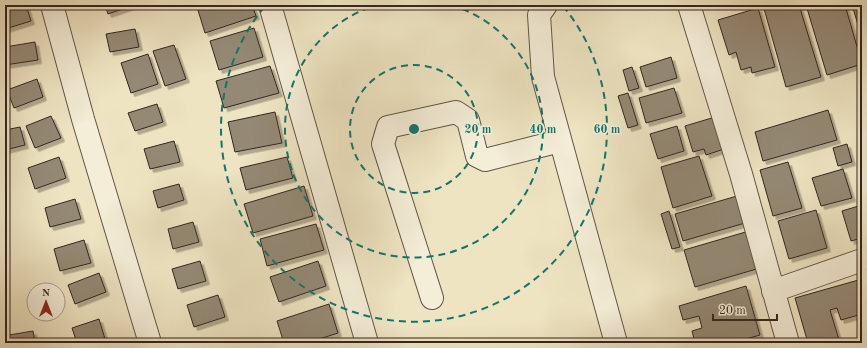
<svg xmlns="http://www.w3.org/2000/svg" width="867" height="348" font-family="'Old Standard TT',serif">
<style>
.building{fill:#948974;stroke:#332620;filter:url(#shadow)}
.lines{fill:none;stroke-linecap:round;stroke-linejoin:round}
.minor-casing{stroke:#625648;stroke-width:24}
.minor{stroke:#f4edd7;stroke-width:22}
.ring{fill:none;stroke:#0f766e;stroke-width:2;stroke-dasharray:7 5}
.centre{fill:#0f766e;stroke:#f4edd7;stroke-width:2}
.ring-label{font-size:12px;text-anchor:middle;font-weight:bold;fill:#0f766e;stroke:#f4edd7;stroke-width:3.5;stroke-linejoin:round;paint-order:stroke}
</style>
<defs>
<filter id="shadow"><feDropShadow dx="3.5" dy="3.5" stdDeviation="0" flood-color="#0004"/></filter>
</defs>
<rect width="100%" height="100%" fill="#eee4c2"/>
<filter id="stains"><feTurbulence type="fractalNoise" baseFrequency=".005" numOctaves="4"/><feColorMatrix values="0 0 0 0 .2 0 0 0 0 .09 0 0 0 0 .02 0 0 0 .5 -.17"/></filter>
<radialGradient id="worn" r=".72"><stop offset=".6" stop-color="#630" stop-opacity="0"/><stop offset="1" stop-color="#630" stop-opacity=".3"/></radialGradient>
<g class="building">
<path d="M5,5H26L31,21L5,29Z"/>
<path d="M105,5H134L108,14Z"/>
<path d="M201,5H252L256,16L205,33L197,7Z"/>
<path d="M763,5H785V7L799,5L821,77L786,87Z"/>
<path d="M806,5H845L858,50L862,48V64L827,75Z"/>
<path d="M852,5H862V38Z"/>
<path d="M758,8L775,67L752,73L751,67L741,70L736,52L729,55L718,20Z"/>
<path d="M254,28L263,57L219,70L210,41Z"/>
<path d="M135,29L139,47L110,52L106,34Z"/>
<path d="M35,42L38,60L5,65V47Z"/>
<path d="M174,45L186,79L165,86L153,51Z"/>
<path d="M148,54L158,84L131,93L121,63Z"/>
<path d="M671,57L677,78L646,87L640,67Z"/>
<path d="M270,66L279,93L224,108L216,81Z"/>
<path d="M632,67L639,88L629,91L623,70Z"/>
<path d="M37,79L43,97L14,108L7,90Z"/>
<path d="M674,88L682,113L646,123L639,98Z"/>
<path d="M628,93L638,125L628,128L618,96Z"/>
<path d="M157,104L163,122L135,131L128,113Z"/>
<path d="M828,110L837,140L763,161L755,132Z"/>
<path d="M275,112L282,143L235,152L228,122Z"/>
<path d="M51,116L61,138L35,148L26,126Z"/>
<path d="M715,117L724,149L706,155L704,149L693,152L685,126Z"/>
<path d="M677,126L684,151L658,159L650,134Z"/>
<path d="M20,127L25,145L5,150V130Z"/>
<path d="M174,141L180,162L150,169L144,149Z"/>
<path d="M847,144L852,162L838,166L833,148Z"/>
<path d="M699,156L712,196L673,208L661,167Z"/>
<path d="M59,157L66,178L35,189L28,168Z"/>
<path d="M287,157L293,178L246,190L240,168Z"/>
<path d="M788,162L802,208L773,216L760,170Z"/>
<path d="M843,169L852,198L821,206L812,178Z"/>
<path d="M179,184L184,200L158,208L153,191Z"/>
<path d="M304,186L313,216L253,233L244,204Z"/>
<path d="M737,196L745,223L683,241L675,214Z"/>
<path d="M75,199L81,219L50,227L45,208Z"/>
<path d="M862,205V238L851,241L842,211Z"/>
<path d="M816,210L827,248L789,259L778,221Z"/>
<path d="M669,211L680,247L672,249L661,214Z"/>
<path d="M193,222L199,242L173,249L168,229Z"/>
<path d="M316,224L324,250L267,266L260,239Z"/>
<path d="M749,231L760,268L695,287L684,250Z"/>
<path d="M84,240L91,263L60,271L54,249Z"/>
<path d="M200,261L206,281L178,289L172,269Z"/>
<path d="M318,261L326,286L279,302L270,277Z"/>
<path d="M99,273L106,292L75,304L68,285Z"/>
<path d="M862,279V314L841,320L837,308L830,310L840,343H808L795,298Z"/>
<path d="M746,286L760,335L732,343H695L692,331L702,328L699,316L683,320L679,306Z"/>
<path d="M218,295L225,317L194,327L187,305Z"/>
<path d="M329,304L338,333L307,343H284L277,321Z"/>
<path d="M99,319L105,339L92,343H77L72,328Z"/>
<path d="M33,331L35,343H10L9,335Z"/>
</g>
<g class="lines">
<defs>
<g id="minor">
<path d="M52,5L83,119L150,343"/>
<path d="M270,5L367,343"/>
<path d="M546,5L539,15L543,77L616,343"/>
<path d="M689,5L741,174L788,343"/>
<path d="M773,291L862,260"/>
<path d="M432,298L383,144L388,127L456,112L468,120L477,156L485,160L560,141"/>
</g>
</defs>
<use href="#minor" class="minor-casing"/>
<use href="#minor" class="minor"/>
</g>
<g class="ring">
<circle cx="414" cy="129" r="64"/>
<path d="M451 5A129 129 0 1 1 377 5"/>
<path d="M563 6A193 193 0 1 1 265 6"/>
</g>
<circle cx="414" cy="129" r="6" class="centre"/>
<g class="ring-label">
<text x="478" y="133">20 m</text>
<text x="543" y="133">40 m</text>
<text x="607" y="133">60 m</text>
</g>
<rect width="867" height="348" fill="none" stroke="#eee4c2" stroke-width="20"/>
<rect x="6" y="6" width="855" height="336" fill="none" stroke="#332620" stroke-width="2"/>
<rect x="10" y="10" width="847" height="328" fill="none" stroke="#332620"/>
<g transform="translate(46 302)"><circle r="19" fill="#f4edd7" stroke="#a79d8e"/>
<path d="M0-3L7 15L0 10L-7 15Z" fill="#8f2418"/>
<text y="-6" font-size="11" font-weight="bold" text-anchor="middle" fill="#332620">N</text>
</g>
<path d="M713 314v6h64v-6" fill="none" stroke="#332620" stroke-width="2"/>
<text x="719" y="314" font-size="12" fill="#332620" stroke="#f4edd7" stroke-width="3" paint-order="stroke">20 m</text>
<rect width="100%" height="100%" filter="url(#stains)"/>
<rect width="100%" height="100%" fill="url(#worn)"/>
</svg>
